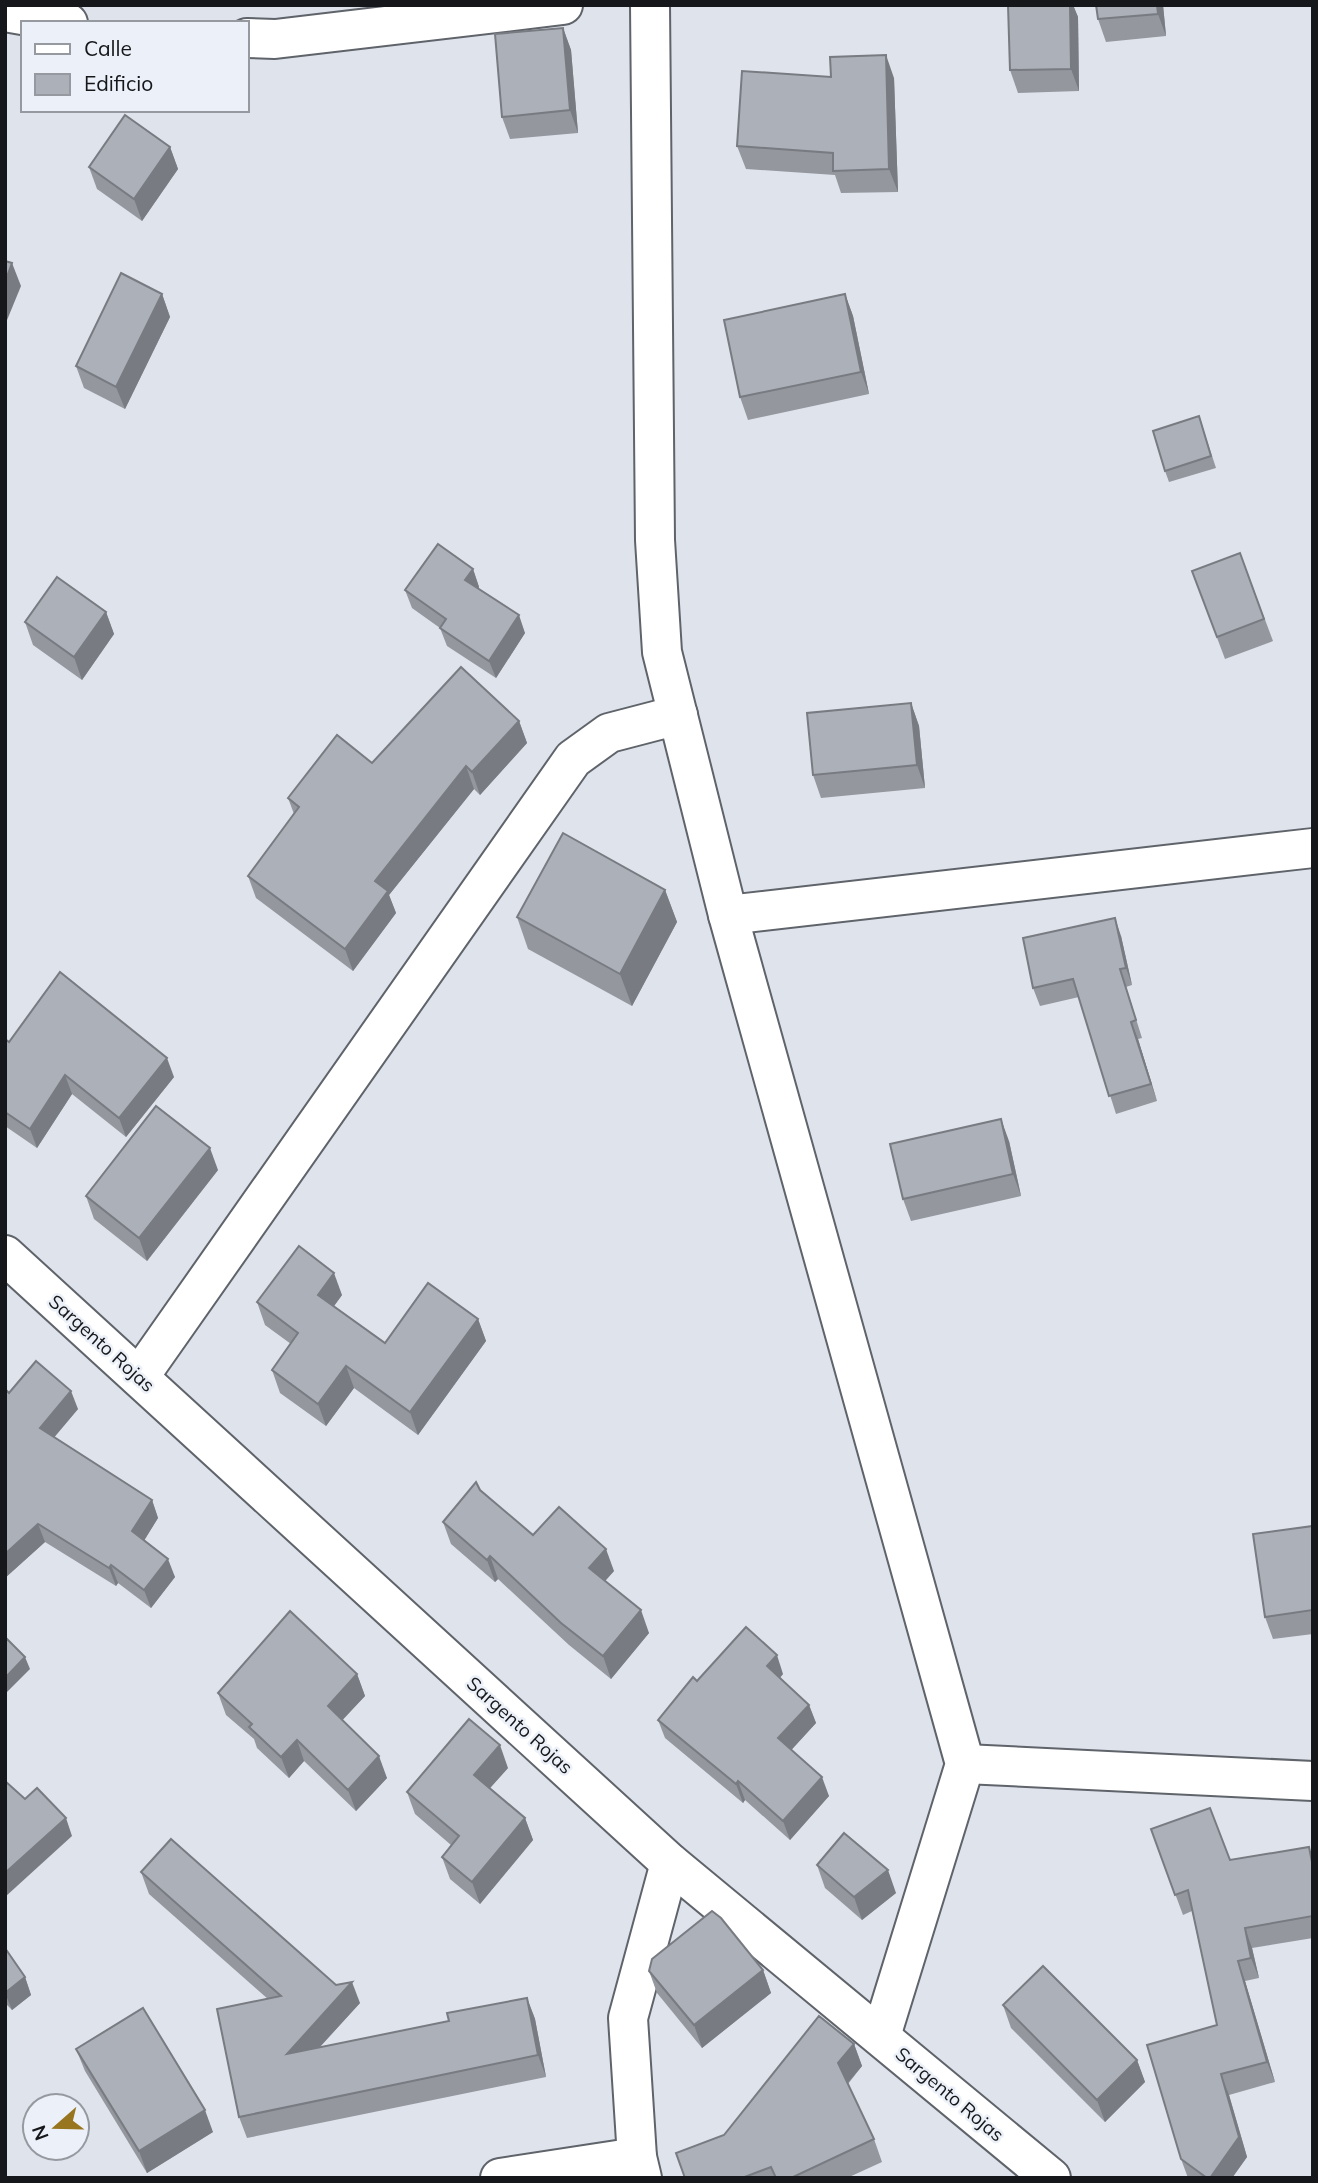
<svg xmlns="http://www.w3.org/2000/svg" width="1318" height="2183" font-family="Mulish,sans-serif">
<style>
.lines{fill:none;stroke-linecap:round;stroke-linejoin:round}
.minor-casing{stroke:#5f636a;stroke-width:42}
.tertiary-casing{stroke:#5f636a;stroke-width:42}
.minor{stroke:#fff;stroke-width:38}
.tertiary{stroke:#fff;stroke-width:38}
.wall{fill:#94979e}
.shaded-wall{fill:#787b81}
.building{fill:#acb0b8;stroke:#787b81;stroke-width:2}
.labels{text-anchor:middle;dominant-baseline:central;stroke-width:5;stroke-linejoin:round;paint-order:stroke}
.street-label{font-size:19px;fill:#16171a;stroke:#ecf1f9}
</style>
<rect width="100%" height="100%" fill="#dfe3ec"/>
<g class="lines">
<defs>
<g id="minor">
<path d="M650,5L655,540L662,652L728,915L965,1764L881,2036"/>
<path d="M5,12L68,23"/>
<path d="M247,38L275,39L563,5"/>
<path d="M728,915L1313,848"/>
<path d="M139,1377L573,759L609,733L678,715"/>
<path d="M965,1764L1313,1781"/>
<path d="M500,2178L637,2157"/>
<path d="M642,2178L637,2157L628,2018L670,1863"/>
</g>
<path id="tertiary" d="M5,1255L670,1863L1051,2178"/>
</defs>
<use href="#minor" class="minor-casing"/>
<use href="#tertiary" class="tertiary-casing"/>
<use href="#minor" class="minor"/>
<use href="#tertiary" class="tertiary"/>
</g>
<g class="wall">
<path d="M1008,5H1073L1078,17L1079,91L1018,93L1010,70Z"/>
<path d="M1096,5H1163L1166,36L1106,42L1098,19Z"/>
<path d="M563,28L571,50L578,133L510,139L502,117Z"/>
<path d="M831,77L894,78L898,192L841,193L835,175L746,169L737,146Z"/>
<path d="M170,147L178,169L142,221L97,189L89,167Z"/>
<path d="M162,294L170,317L125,409L84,388L76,366Z"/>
<path d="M845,294L853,316L869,394L748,420L740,397Z"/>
<path d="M1199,416L1216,468L1169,482L1165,471Z"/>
<path d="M1240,553L1273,641L1225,659L1192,571Z"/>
<path d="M473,569L479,587L478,589L525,633L496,678L447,646L440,628L412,608L405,590Z"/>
<path d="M106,612L114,634L82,680L33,645L25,622Z"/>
<path d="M911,703L919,726L925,788L821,798L813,775Z"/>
<path d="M519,721L527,743L480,795L474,789L389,895L396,913L353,971L256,898L248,876L294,814L288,798L372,763Z"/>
<path d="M665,890L677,922L632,1006L528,949L517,917Z"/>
<path d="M1121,936L1132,985L1126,987L1142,1038L1138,1039L1157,1101L1116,1114L1079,997L1040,1006L1033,988Z"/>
<path d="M5,1039L9,1042L174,1077L126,1137L72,1094L37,1148L5,1126Z"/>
<path d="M1009,1141L1021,1196L911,1221L903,1199Z"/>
<path d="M218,1170L147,1261L94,1219L86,1196Z"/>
<path d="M342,1295L334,1306L385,1343L478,1319L486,1341L418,1435L354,1388L326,1426L280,1393L272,1370L291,1344L265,1325L257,1302Z"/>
<path d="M5,1389L9,1393L78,1409L54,1437L152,1500L158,1518L144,1540L175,1577L151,1608L118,1583L116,1586L45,1542L5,1578Z"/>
<path d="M480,1490L533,1535L614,1571L605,1581L649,1633L611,1679L569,1645L498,1579L495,1582L451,1544L443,1522Z"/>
<path d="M1313,1526V1634L1273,1639L1265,1617Z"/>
<path d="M357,1674L365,1696L342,1720L387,1778L356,1811L304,1761L289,1778L257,1748L254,1739L226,1715L218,1693Z"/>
<path d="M783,1674L780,1678L809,1705L816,1723L791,1750L829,1796L790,1840L745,1800L743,1803L665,1738L658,1720L697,1681Z"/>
<path d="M508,1768L490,1788L525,1818L533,1840L480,1904L450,1879L442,1857L451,1845L415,1814L407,1792Z"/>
<path d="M1151,1829L1230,1860L1313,1856V1938L1252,1948L1259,1978L1245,1981L1275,2082L1229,2095L1247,2157L1232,2178H1188L1181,2159L1217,2025L1192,1911L1183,1915Z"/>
<path d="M817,1865L896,1893L862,1920L825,1888Z"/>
<path d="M141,1872L336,1985L360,2003L320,2047L449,2021L527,1998L535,2019L546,2077L247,2138L239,2117L268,1999L149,1894Z"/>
<path d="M5,1948L25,1977L31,1995L12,2010L5,2003Z"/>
<path d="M763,1970L771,1993L702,2048L657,1993L649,1971Z"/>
<path d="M1003,2005L1137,2060L1145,2082L1105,2122L1011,2028Z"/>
<path d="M854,2044L862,2066L848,2084L874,2139L882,2162L847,2178H685L724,2135Z"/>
<path d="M76,2049L213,2132L147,2173L85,2071Z"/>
</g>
<g class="shaded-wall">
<path d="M1070,5H1073L1078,17L1079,91L1071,69Z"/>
<path d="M1157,5H1163L1166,36L1158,14Z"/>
<path d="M563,28L571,50L578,133L570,110Z"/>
<path d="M886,55L894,78L898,192L889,169Z"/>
<path d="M170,147L178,169L142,221L134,199Z"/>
<path d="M12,263L21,286L5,325V282Z"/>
<path d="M162,294L170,317L125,409L116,387Z"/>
<path d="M845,294L853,316L869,394L861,372Z"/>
<path d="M473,569L479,587L472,598L465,580Z"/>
<path d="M106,612L114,634L82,680L74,657Z"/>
<path d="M519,615L525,633L496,678L489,661Z"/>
<path d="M911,703L919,726L925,788L917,765Z"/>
<path d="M519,721L527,743L480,795L472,772Z"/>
<path d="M466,766L474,789L389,895L396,913L353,971L345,949L375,881Z"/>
<path d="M665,890L677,922L632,1006L620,974Z"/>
<path d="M1115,918L1121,936L1132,985L1126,968Z"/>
<path d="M1131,1022L1138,1039L1157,1101L1151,1084Z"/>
<path d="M167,1058L174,1077L126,1137L119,1118Z"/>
<path d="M65,1075L72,1094L37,1148L30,1129Z"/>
<path d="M1001,1119L1009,1141L1021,1196L1013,1174Z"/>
<path d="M210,1148L218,1170L147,1261L139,1238Z"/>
<path d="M334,1273L342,1295L326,1317L318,1295Z"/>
<path d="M478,1319L486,1341L418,1435L410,1412Z"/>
<path d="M346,1366L354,1388L326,1426L318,1404Z"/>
<path d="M71,1391L78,1409L47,1446L40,1428Z"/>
<path d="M152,1500L158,1518L139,1549L132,1531Z"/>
<path d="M38,1524L45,1542L5,1578V1554Z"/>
<path d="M606,1549L614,1571L597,1590L589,1568Z"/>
<path d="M490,1556L498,1579L495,1582L487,1560Z"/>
<path d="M168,1559L175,1577L151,1608L144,1590Z"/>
<path d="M111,1565L118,1583L116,1586L109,1568Z"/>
<path d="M641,1610L649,1633L611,1679L603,1656Z"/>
<path d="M777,1655L783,1674L774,1684L767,1666Z"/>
<path d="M25,1657L30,1669L5,1694V1678Z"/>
<path d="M357,1674L365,1696L336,1727L328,1706Z"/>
<path d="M809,1705L816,1723L785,1757L778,1738Z"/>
<path d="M297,1740L304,1761L289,1778L281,1757Z"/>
<path d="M500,1745L508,1768L482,1797L474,1775Z"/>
<path d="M379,1756L387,1778L356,1811L348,1790Z"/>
<path d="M822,1777L829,1796L790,1840L783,1821Z"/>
<path d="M738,1781L745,1800L743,1803L736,1784Z"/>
<path d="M66,1818L72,1836L5,1897V1873Z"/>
<path d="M525,1818L533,1840L480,1904L472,1882Z"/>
<path d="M888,1870L896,1893L862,1920L854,1897Z"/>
<path d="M1245,1928L1252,1948L1259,1978L1251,1958Z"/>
<path d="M1238,1961L1245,1981L1275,2082L1267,2062Z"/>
<path d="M763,1970L771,1993L702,2048L694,2025Z"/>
<path d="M25,1977L31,1995L12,2010L5,1993Z"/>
<path d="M352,1982L360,2003L294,2075L287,2054Z"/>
<path d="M527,1998L535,2019L546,2077L538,2055Z"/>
<path d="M854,2044L862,2066L846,2085L838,2063Z"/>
<path d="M1137,2060L1145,2082L1105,2122L1097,2100Z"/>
<path d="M1221,2074L1229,2095L1247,2157L1232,2178H1210Z"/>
<path d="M205,2110L213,2132L147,2173L139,2151Z"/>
</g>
<g class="building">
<path d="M1008,5H1070L1071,69L1010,70Z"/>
<path d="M1096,5H1157L1158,14L1098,19Z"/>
<path d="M563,28L570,110L502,117L495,34Z"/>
<path d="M886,55L889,169L833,171V153L737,146L742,71L831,77L830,57Z"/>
<path d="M125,115L170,147L134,199L89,167Z"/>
<path d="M5,261L12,263L5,282Z"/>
<path d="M121,273L162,294L116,387L76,366Z"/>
<path d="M845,294L861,372L740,397L724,320Z"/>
<path d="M1199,416L1211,456L1165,471L1153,431Z"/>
<path d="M438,544L473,569L465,580L519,615L489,661L440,628L446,619L405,590Z"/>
<path d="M1240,553L1264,619L1217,637L1192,571Z"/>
<path d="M57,577L106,612L74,657L25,622Z"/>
<path d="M461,667L519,721L472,772L466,766L375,881L388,891L345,949L248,876L299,807L288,798L337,735L372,763Z"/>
<path d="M911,703L917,765L813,775L807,713Z"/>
<path d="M563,833L665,890L620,974L517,917Z"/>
<path d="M1115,918L1126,968L1120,969L1136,1020L1131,1022L1151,1084L1109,1096L1073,979L1033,988L1023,938Z"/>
<path d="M60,972L167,1058L119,1118L65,1075L30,1129L5,1112V1039L9,1042Z"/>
<path d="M156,1106L210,1148L139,1238L86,1196Z"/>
<path d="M1001,1119L1013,1174L903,1199L890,1144Z"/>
<path d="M299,1246L334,1273L318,1295L385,1343L428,1283L478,1319L410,1412L346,1366L318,1404L272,1370L298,1333L257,1302Z"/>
<path d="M36,1361L71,1391L40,1428L152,1500L132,1531L168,1559L144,1590L111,1565L109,1568L38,1524L5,1554V1389L9,1393Z"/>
<path d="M476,1482L480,1490L533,1535L559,1507L606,1549L589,1568L641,1610L603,1656L561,1623L490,1556L487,1560L443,1522Z"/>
<path d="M1313,1526V1610L1265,1617L1253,1534Z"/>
<path d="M290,1611L357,1674L328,1706L379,1756L348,1790L297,1740L281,1757L249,1727L252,1724L218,1693Z"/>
<path d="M746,1627L777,1655L767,1666L809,1705L778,1738L822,1777L783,1821L738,1781L736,1784L658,1720L693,1677L697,1681Z"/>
<path d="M5,1637L25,1657L5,1678Z"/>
<path d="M469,1719L500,1745L474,1775L525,1818L472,1882L442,1857L459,1836L407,1792Z"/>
<path d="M5,1781L25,1799L37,1788L66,1818L5,1873Z"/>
<path d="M1210,1808L1230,1860L1309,1847L1313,1867V1916L1245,1928L1251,1958L1238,1961L1267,2062L1221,2074L1239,2137L1210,2178H1207L1181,2159L1147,2045L1217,2025L1188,1890L1175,1895L1151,1829Z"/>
<path d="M844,1833L888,1870L854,1897L817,1865Z"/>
<path d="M171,1839L336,1985L352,1982L287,2054L449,2021L447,2013L527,1998L538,2055L239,2117L217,2009L281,1996L141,1872Z"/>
<path d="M712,1911L721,1918L763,1970L694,2025L649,1971L652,1959Z"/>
<path d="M5,1948L25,1977L5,1993Z"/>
<path d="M1043,1966L1137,2060L1097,2100L1003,2005Z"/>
<path d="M143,2008L205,2110L139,2151L76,2049Z"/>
<path d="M819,2016L854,2044L838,2063L874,2139L791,2178H776L771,2167L742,2178H685L676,2153L724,2135Z"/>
</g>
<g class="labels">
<g class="street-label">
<text transform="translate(102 1343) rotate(42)">Sargento Rojas</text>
<text transform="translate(520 1725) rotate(42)">Sargento Rojas</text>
<text transform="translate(950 2094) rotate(40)">Sargento Rojas</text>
</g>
</g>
<rect width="1318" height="2183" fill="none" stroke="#16171a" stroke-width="14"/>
<rect x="21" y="21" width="228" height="91" fill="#ecf1f9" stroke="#969aa0" stroke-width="2"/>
<rect x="35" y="44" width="35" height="10" fill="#ffffff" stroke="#969aa0" stroke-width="2"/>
<text x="84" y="56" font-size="21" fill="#16171a">Calle</text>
<rect x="35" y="74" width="35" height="21" fill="#acb0b8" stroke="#969aa0" stroke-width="2"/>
<text x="84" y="91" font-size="21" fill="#16171a">Edificio</text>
<g transform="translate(56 2127) rotate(250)"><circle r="33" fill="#ecf1f9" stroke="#969aa0" stroke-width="2"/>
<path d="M0-5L12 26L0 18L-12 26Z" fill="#98751f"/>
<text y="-10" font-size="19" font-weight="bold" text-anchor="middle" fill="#16171a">N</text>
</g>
</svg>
